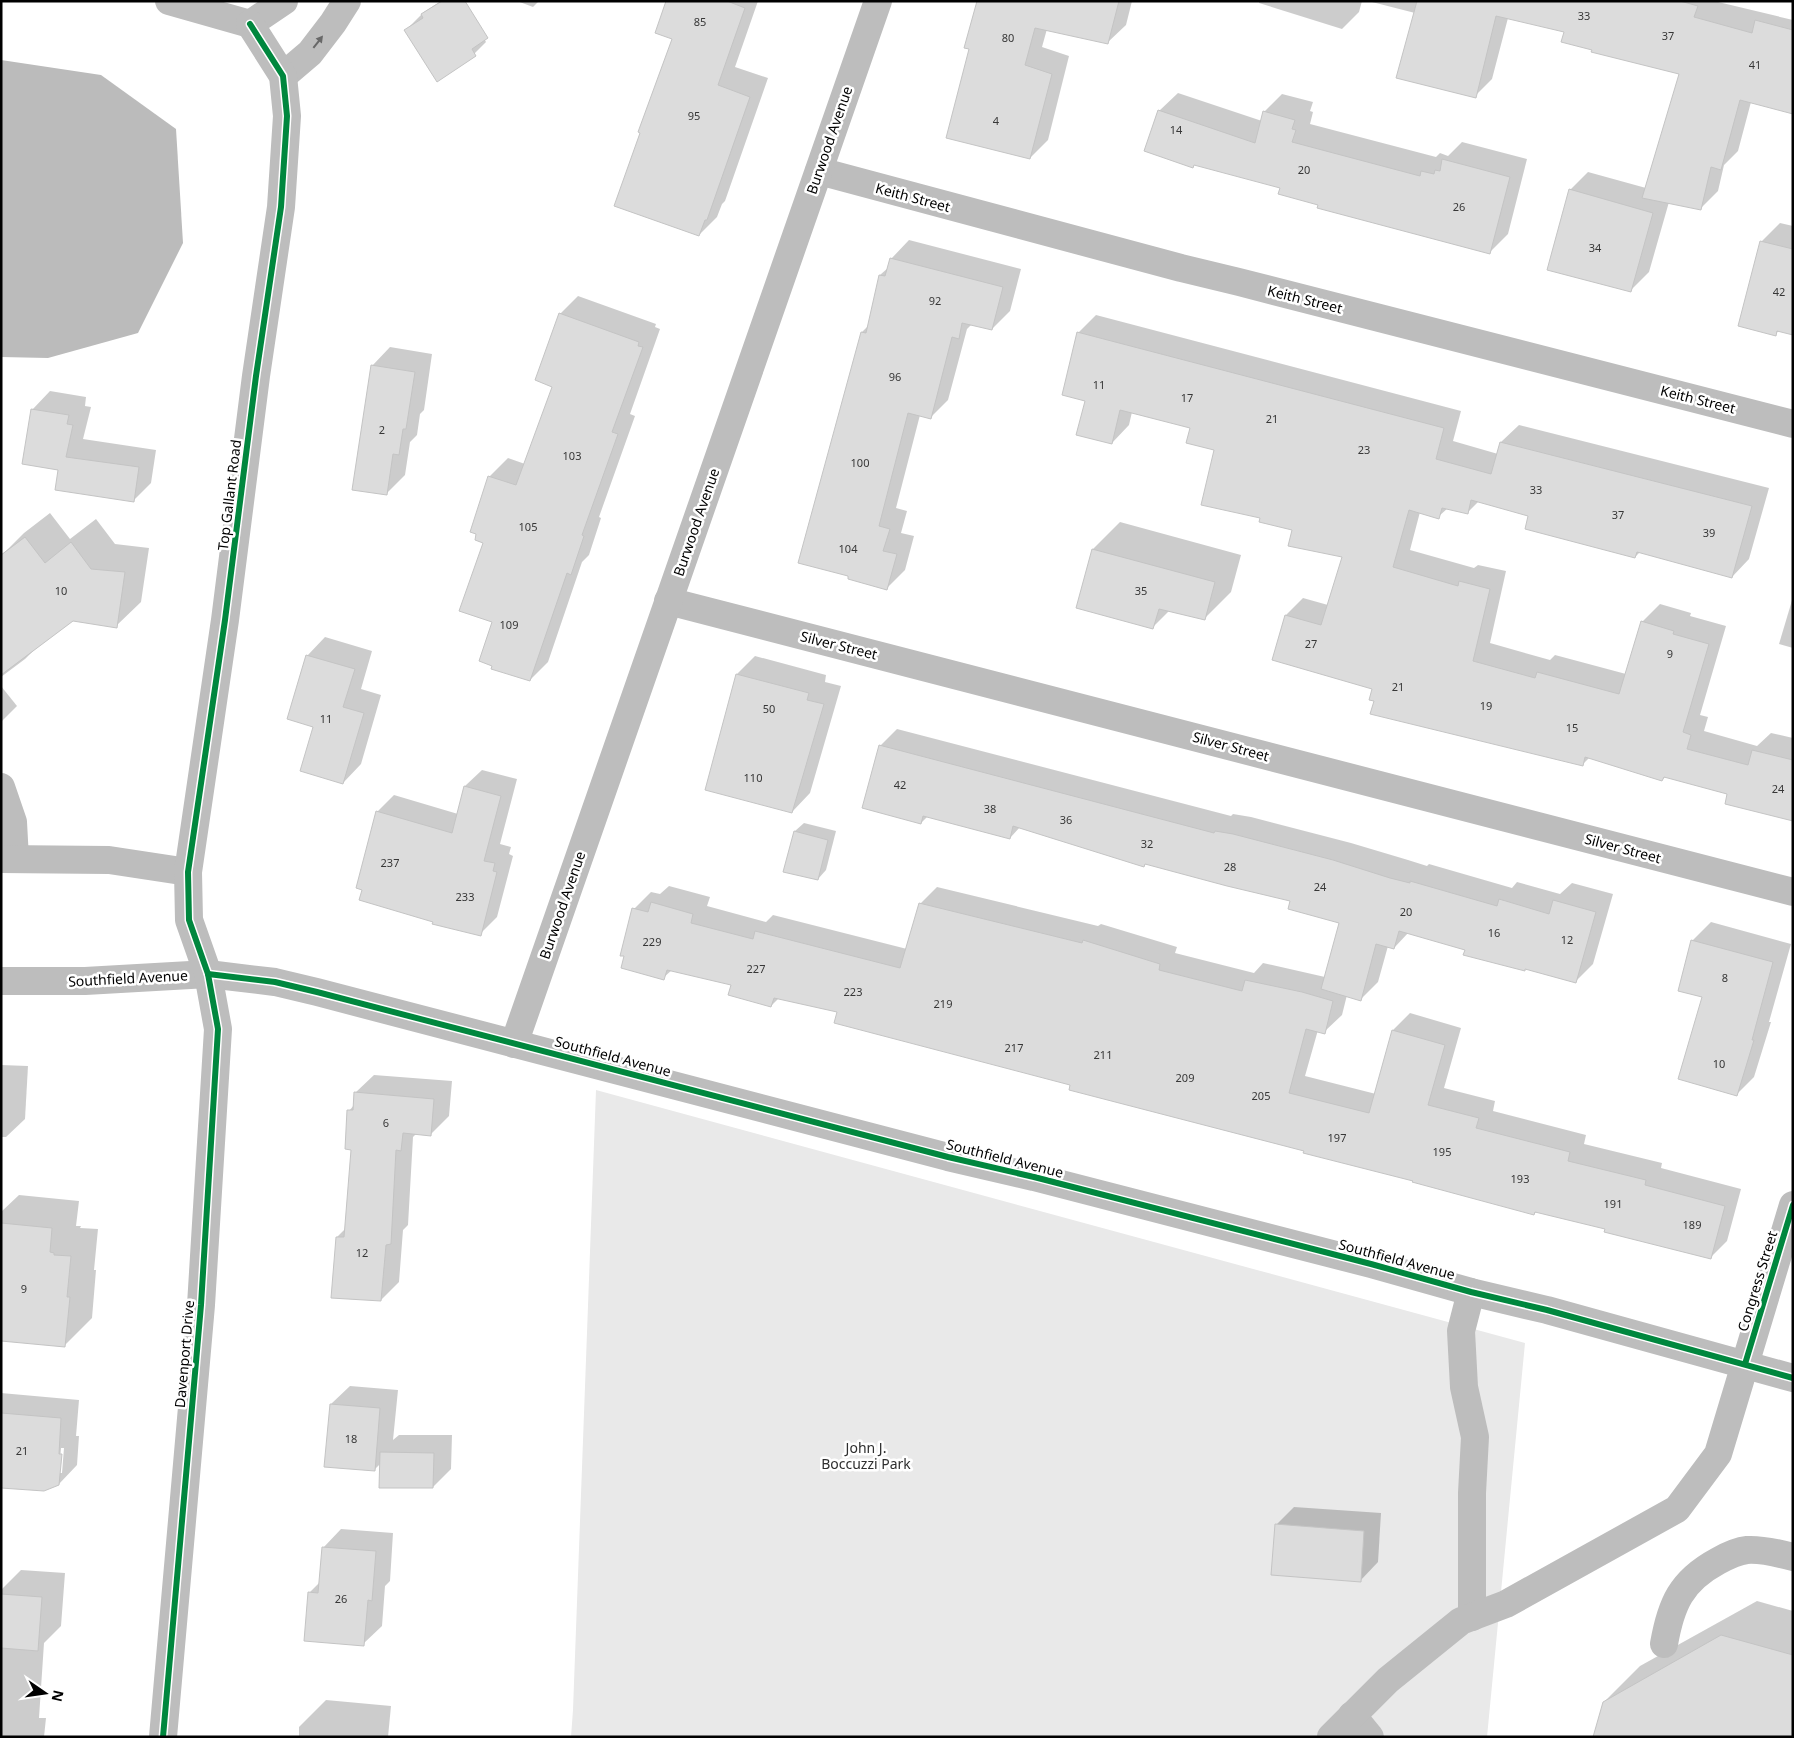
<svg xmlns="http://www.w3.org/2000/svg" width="1794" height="1738" font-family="'Noto Sans',sans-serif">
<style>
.green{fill:#e9e9e9}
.water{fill:#bbb}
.shadow{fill:#0003;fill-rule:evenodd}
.building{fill:#dcdcdc;stroke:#c4c4c4}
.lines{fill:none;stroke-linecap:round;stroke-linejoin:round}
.minor{stroke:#bdbdbd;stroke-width:28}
.cycleway-casing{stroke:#fff;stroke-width:9}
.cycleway{stroke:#00873e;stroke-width:6}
.oneway{fill:#686868}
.labels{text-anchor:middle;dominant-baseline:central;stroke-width:5;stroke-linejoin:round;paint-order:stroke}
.number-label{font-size:11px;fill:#373737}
.street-label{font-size:14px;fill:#000;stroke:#fff}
.park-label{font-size:14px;fill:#2e2e2e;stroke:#fff}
</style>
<rect width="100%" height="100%" fill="#fff"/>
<path class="green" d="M596,1090L1525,1343L1487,1737H571L573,1710Z"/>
<path class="water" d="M1,60L101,75L176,129L183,243L138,333L48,358L1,357Z"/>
<g class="shadow">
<path d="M441,1H461L486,42L468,60L406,30L424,12Z"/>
<path d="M517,1H539L533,7Z"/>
<path d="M667,1H758L735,67L768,78L725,201L722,204L717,217L699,235Z"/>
<path d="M982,1H1132L1126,25L1107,43L1047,29L1042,47L1069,56L1048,140L1030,158Z"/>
<path d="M1259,1H1362L1359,12L1342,29L1259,3Z"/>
<path d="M1368,1H1714L1793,20V113L1751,102L1738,151L1724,165L1718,191L1700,209L1669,202L1649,272L1631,290L1570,190L1588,172L1646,188L1681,73L1593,49L1566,31L1508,18L1492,79L1475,96L1415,13Z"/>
<path d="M1178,93L1262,121L1264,112L1282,94L1313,102L1310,111L1313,112L1310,124L1436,157L1440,153L1448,156L1462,142L1527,159L1508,234L1490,252L1320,204L1281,187L1159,111Z"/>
<path d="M1780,223L1793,226V333L1780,330L1775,334L1740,325L1762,241Z"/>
<path d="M909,240L1021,269L1010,311L992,329L972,324L967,329L948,400L930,418L920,415L896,508L907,511L901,533L914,536L905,570L887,588L849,578L862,332L869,325L880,275L889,267L891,259Z"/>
<path d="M578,296L656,324L655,327L660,329L630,414L635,416L599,517L601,518L589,555L582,562L548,662L530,680L493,622L485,542L478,533L472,531L490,476L508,458L525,464L554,386L560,314Z"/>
<path d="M1096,315L1461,411L1453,441L1498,454L1501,442L1519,425L1769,488L1749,559L1732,577L1640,552L1635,557L1530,516L1479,501L1467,513L1448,508L1438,517L1420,512L1410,550L1474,568L1478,565L1506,571L1490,643L1550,660L1555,655L1626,674L1642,622L1660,604L1691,613L1690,616L1726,626L1700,715L1708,717L1704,731L1757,746L1771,733L1793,738V820L1729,793L1666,776L1662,780L1590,757L1582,765L1376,700L1373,688L1286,615L1303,598L1328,605L1344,556L1293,529L1261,517L1215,449L1192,427L1132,412L1129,425L1112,443L1087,400L1078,333Z"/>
<path d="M390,347L432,354L424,410L420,414L417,435L410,442L405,475L387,493L372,366Z"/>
<path d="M50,391L86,397L85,406L91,407L83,439L156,450L151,483L133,501L60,469L32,410Z"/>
<path d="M50,513L70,539L96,519L115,544L149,548L141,602L116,626L73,620L39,645L25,659L1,677V556L24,533Z"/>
<path d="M1120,522L1241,555L1231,592L1204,619L1170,610L1153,627L1093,549Z"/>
<path d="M1793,597V648L1779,644Z"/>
<path d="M325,637L372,651L361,689L381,695L361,764L343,783L314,726L307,656Z"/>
<path d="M755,656L826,675L825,682L841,686L810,793L792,812L737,674Z"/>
<path d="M1,686L17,706L1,722Z"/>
<path d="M897,729L1231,816L1233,814L1251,817L1351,843L1408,860L1427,866L1429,864L1512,888L1517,882L1560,894L1572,883L1613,894L1593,964L1575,982L1409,932L1394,948L1388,946L1378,982L1361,999L1347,995L1342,1015L1324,1032L1318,1030L1305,1076L1376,1094L1393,1030L1410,1013L1461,1028L1444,1088L1495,1101L1493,1111L1586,1135L1584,1144L1662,1163L1661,1168L1741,1189L1727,1241L1710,1258L1606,1228L1537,1211L1534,1214L1071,1084L838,1011L779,998L771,1006L732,984L672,970L663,978L626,955L634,909L651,892L660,894L669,886L710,897L707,906L766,922L773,915L907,949L920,904L937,887L1098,926L1101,924L1177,947L1175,953L1254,973L1263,963L1325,977L1341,923L1292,900L1146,863L1144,865L1020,827L1010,838L928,816L921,823L880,746Z"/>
<path d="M482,770L517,779L500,844L511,847L509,854L513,856L497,917L480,934L377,812L394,795L458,814L465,786Z"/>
<path d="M804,823L836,831L826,870L818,879L795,831Z"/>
<path d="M1711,922L1791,944L1769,1022H1771L1754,1077L1736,1095L1703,997L1680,990L1693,940Z"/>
<path d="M1,1065L28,1066L25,1119L6,1137H1Z"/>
<path d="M374,1075L452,1081L449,1116L431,1134L417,1133L413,1137L408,1225L403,1230L399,1282L381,1300L337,1237L346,1228L352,1148L349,1111L354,1105L355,1093Z"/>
<path d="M19,1195L79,1201L76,1226H81L80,1228L98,1229L94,1270H96L92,1318L65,1345L1,1340V1212Z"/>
<path d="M350,1386L398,1390L393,1440L399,1435H452L451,1469L433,1487L381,1463L374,1470L331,1404Z"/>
<path d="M1,1393L79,1400L76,1436H79L77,1465L59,1484L1,1487ZM61,1448H64L62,1473H59Z"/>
<path d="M1294,1507L1381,1513L1378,1562L1360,1581L1276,1525Z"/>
<path d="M341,1529L393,1533L390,1581L385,1586L382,1626L363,1644L309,1593L320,1582L323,1548Z"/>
<path d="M21,1570L65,1573L61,1626L44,1643L39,1718H46L44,1737H1V1590Z"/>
<path d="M1757,1601L1793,1611V1737L1604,1702L1640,1666Z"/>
<path d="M326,1700L391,1706L388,1737H299V1727Z"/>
</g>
<g class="building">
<path d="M442,1H465L488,38L472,49L476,56L437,82L404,30L423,18L421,14Z"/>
<path d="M666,1H727L745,8L718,85L750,97L707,220H705L699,236L614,206L640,133L638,132L672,39L655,33Z"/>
<path d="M977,1H1119L1108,44L1035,28L1025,65L1052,74L1030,159L946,138L969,49L964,48Z"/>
<path d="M1417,1H1680L1698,6L1694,17L1752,33L1755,20L1793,30V114L1740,100L1721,170L1711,167L1701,210L1642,198L1679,74L1591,52L1592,50L1561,42L1564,32L1496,16L1476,98L1396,78Z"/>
<path d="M1158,110L1255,143L1263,111L1295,120L1292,129L1296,130L1292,142L1420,176L1421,171L1434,174L1435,170L1440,171L1442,159L1510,177L1490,254L1317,208L1318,205L1278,194L1280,188L1194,165L1193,168L1144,151Z"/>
<path d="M1569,189L1653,213L1631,292L1547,270Z"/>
<path d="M1760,241L1793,249V335L1777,331L1776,336L1738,326Z"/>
<path d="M890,258L1003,287L992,330L962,323L959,339L952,337L931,419L908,413L879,526L890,529L883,551L897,554L887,590L848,579V576L798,563L861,332L866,333L879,275L885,276Z"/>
<path d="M559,313L639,342L638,346L643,347L612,432L618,434L582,535L584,536L571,575L567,573L530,681L491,669L492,666L479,661L492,622L459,611L483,543L475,540L476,534L470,532L488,476L516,485L552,387L535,380Z"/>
<path d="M1077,332L1444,428L1436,459L1491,474L1500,442L1752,506L1732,578L1637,552L1635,558L1525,529L1528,516L1471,500L1468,514L1442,508L1439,519L1409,510L1393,567L1458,586L1459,581L1490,589L1473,661L1535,678L1537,672L1619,694L1641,621L1674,631L1673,634L1709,644L1683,732L1691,735L1687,749L1748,765L1752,750L1793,760V821L1725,804L1727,794L1664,777L1662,781L1585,757L1583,766L1370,714L1374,701L1369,700L1372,689L1272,660L1285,615L1321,625L1342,557L1288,546L1292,530L1259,522L1260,518L1201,505L1214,450L1186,443L1190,428L1120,410L1112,444L1076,435L1085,401L1062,395Z"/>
<path d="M371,365L415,372L406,429H403L399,455L393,454L387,495L352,490Z"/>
<path d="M31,409L69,415L67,424L73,425L66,457L139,467L134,502L55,490L58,470L22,464Z"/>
<path d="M25,537L45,563L71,542L91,569L125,572L117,628L73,621L1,675V555Z"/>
<path d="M1092,549L1215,582L1205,620L1159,609L1153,629L1076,608Z"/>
<path d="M306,655L355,669L343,707L364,713L343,784L300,771L313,727L287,719Z"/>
<path d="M736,674L809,693L807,700L824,704L792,813L705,790Z"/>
<path d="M879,745L1214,833L1215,831L1233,834L1333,860L1390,878L1410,883V881L1497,906L1499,899L1549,914L1553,900L1596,912L1576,983L1525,969V971L1463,955L1465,950L1399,931L1394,949L1376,944L1361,1001L1321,989L1339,923L1288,909L1290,901L1227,886L1145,864L1144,867L1013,826L1010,839L923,816L921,824L862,808Z"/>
<path d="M464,786L501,796L484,861L495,863L493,871L497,872L481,936L432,924L433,922L359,900L362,890L356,888L376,811L452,833Z"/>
<path d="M794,831L828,840L818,880L783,872Z"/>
<path d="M651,902L693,914L691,923L753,939L755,931L900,968L919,903L1082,943L1083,940L1160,964L1159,970L1242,991L1245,980L1302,992L1333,1001L1325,1034L1306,1029L1289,1093L1369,1113L1392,1030L1445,1045L1428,1105L1479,1118L1476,1128L1570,1152L1568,1161L1646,1180L1645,1185L1725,1206L1711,1259L1604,1232L1605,1229L1535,1212L1534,1215L1412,1182L1413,1181L1303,1153L1304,1151L1069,1090L1070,1085L834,1023L837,1012L774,998L771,1007L728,995L731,985L667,970L664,980L621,968L624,956H620L632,908L648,912Z"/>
<path d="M1691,940L1773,962L1752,1040H1754L1737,1096L1678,1079L1702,997L1678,991Z"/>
<path d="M354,1092L434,1099L431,1136L403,1133L401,1151L396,1150L391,1244L386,1245L381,1301L331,1298L336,1237H344L351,1150L345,1149L347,1110H353Z"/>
<path d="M1,1223L52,1228L50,1252L54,1253V1255L71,1256L67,1297H70L65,1347L1,1341Z"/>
<path d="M330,1404L380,1408L375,1471L324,1467Z"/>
<path d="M1,1413L61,1418L59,1454H62L59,1485L44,1491L1,1488Z"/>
<path d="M380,1452L434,1453L433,1488H379Z"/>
<path d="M1275,1524L1364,1531L1361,1582L1271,1575Z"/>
<path d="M322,1547L376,1551L372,1601L368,1600L364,1646L304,1641L308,1592L318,1593Z"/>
<path d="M1,1594L42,1597L38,1651L1,1648Z"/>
<path d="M1721,1635L1793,1655V1737H1593L1603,1702Z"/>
</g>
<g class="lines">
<g class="minor">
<path d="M169,1L250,24"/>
<path d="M250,24L284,1"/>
<path d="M283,76L310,53L333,23L347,1"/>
<path d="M819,171L1181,268L1239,282L1793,424"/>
<path d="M668,601L1793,892"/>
<path d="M1,787L13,822L15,859"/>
<path d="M1,859L109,860L188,872"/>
<path d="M1,981H85L208,974L275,982L317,992L948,1157L1034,1177L1371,1264L1471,1292L1547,1310L1793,1378"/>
<path d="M514,1044L878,1"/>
<path d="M1471,1292L1461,1331L1464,1387L1475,1437L1472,1493V1617"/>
<path d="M1664,1644C1671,1604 1681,1581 1718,1561C1727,1556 1737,1551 1747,1550C1762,1549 1778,1553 1793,1557"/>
<path d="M1352,1715L1370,1737"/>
<path d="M163,1737L201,1305L218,1029L208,974L189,920L188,872L225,620L256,376L281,207L287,116L283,76L250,24"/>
<path d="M1331,1737L1388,1680L1461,1621L1506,1604L1677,1509L1718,1454L1793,1205"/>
</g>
<defs>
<g id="cycleway">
<path d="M208,974L275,982L317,992L948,1157L1034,1177L1371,1264L1471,1292L1547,1310L1793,1378"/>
<path d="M1745,1364L1793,1205"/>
<path d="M163,1737L201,1305L218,1029L208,974L189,920L188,872L225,620L256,376L281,207L287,116L283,76L250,24"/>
</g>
</defs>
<use href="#cycleway" class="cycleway-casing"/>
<use href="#cycleway" class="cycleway"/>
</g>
<defs><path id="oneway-solid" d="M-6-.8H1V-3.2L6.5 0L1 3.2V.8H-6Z" transform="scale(1.25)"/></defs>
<use class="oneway" href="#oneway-solid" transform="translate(318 42) rotate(-52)"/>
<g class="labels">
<g class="number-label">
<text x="1584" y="15">33</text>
<text x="700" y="21">85</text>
<text x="1668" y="35">37</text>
<text x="1008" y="37">80</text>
<text x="1755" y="64">41</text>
<text x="694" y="115">95</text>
<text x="996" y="120">4</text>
<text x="1176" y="129">14</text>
<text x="1304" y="169">20</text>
<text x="1459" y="206">26</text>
<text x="1595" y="247">34</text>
<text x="1779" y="291">42</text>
<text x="935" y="300">92</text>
<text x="895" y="376">96</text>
<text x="1099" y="384">11</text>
<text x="1187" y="397">17</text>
<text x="1272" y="418">21</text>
<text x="382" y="429">2</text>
<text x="1364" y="449">23</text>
<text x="572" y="455">103</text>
<text x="860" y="462">100</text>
<text x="1536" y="489">33</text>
<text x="1618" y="514">37</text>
<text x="528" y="526">105</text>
<text x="1709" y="532">39</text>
<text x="848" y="548">104</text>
<text x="61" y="590">10</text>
<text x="1141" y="590">35</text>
<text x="509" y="624">109</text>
<text x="1311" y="643">27</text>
<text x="1670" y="653">9</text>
<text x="1398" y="686">21</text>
<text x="1486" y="705">19</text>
<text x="769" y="708">50</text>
<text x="326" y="718">11</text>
<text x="1572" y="727">15</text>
<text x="753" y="777">110</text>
<text x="900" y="784">42</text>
<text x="1778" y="788">24</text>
<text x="990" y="808">38</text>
<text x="1066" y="819">36</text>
<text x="1147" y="843">32</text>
<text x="390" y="862">237</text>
<text x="1230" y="866">28</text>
<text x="1320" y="886">24</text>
<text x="465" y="896">233</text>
<text x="1406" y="911">20</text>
<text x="1494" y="932">16</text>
<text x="1567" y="939">12</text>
<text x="652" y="941">229</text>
<text x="756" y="968">227</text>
<text x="1725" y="977">8</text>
<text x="853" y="991">223</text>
<text x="943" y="1003">219</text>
<text x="1014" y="1047">217</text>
<text x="1103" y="1054">211</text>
<text x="1719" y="1063">10</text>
<text x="1185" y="1077">209</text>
<text x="1261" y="1095">205</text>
<text x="386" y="1122">6</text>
<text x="1337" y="1137">197</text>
<text x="1442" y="1151">195</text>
<text x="1520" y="1178">193</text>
<text x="1613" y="1203">191</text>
<text x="1692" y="1224">189</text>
<text x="362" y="1252">12</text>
<text x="24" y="1288">9</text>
<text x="351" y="1438">18</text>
<text x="22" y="1450">21</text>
<text x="341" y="1598">26</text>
</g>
<g class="street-label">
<text transform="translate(829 140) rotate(-71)">Burwood Avenue</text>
<text transform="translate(913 197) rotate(15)">Keith Street</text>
<text transform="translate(1305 299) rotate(14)">Keith Street</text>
<text transform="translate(1698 399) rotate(14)">Keith Street</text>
<text transform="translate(229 495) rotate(-83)">Top Gallant Road</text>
<text transform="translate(696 522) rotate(-71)">Burwood Avenue</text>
<text transform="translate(839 645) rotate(14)">Silver Street</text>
<text transform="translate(1231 746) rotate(15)">Silver Street</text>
<text transform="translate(1623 848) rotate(15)">Silver Street</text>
<text transform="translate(562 905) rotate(-71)">Burwood Avenue</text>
<text transform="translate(128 978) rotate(-3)">Southfield Avenue</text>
<text transform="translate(613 1056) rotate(15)">Southfield Avenue</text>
<text transform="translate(1005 1158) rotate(14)">Southfield Avenue</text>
<text transform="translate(1397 1259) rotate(15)">Southfield Avenue</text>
<text transform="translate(1757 1281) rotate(-73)">Congress Street</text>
<text transform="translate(184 1354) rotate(-85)">Davenport Drive</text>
</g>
<g class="park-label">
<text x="866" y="1447">John J.<tspan x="866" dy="16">Boccuzzi Park</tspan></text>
</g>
</g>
<rect width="1794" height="1738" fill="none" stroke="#000000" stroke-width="5"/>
<g transform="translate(45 1693) rotate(103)" stroke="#ffffff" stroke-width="4" paint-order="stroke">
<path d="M0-4L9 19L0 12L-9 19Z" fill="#000000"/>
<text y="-8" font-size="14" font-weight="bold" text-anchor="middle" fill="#000000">N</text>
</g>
</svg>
